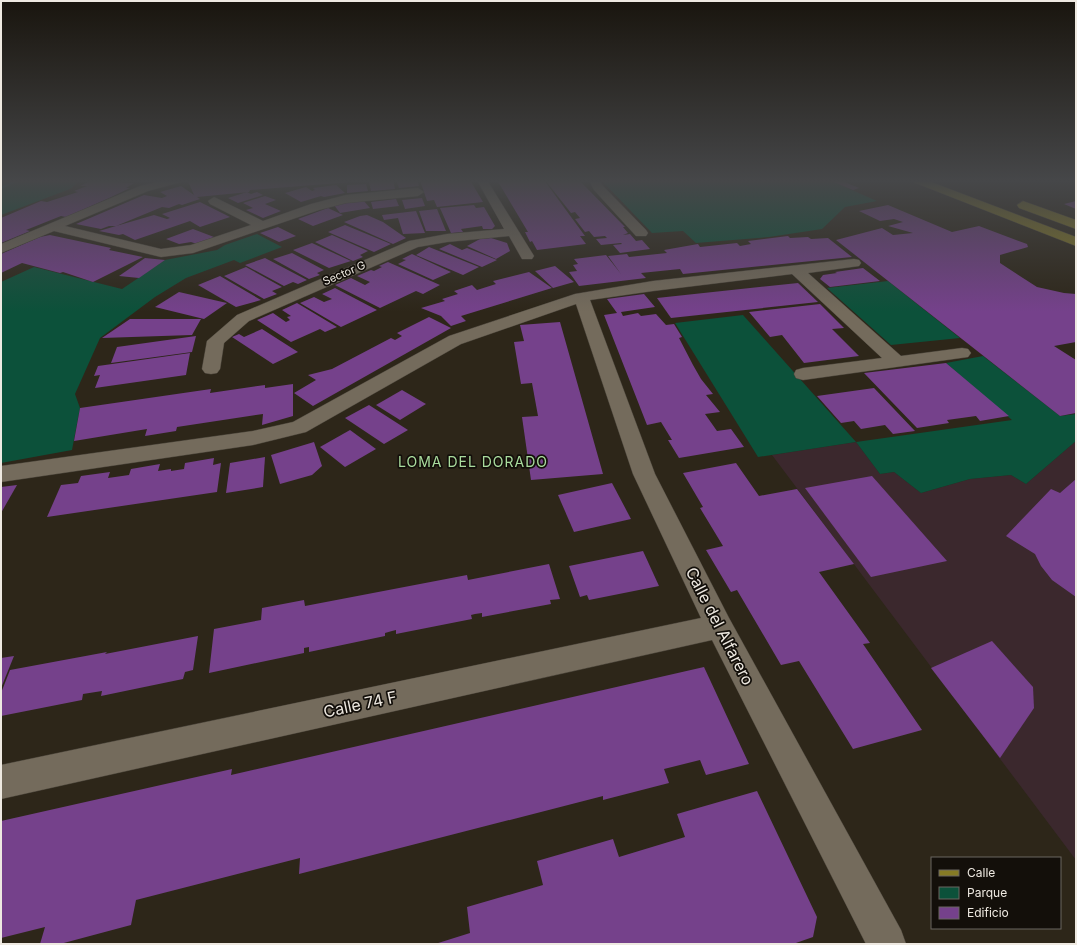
<svg xmlns="http://www.w3.org/2000/svg" width="1077" height="945" font-family="Inter,sans-serif">
<style>
.commercial{fill:#3b282d}
.green{fill:#0c513a}
.lines{fill:none;stroke-linecap:round;stroke-linejoin:round}
.stream{fill:#126872;fill-rule:evenodd}
.building{fill:#75418b}
.minor-casing{stroke:#494339;stroke-width:1}
.major-casing{stroke:#494339;stroke-width:1}
.minor{fill:#746b5c;fill-rule:evenodd}
.major{fill:#867b25;fill-rule:evenodd}
.labels{text-anchor:middle;dominant-baseline:central;stroke-width:3.5;stroke-linejoin:round;paint-order:stroke}
.far-street-label{font-size:11px;fill:#eee9e1;stroke:#130f0a}
.neighbourhood-label{font-size:14px;letter-spacing:1px;fill:#a9db9d;stroke:#130f0a}
.near-street-label{font-size:16px;fill:#eee9e1;stroke:#130f0a}
</style>
<rect width="100%" height="100%" fill="#2d2619"/>
<path class="commercial" d="M1076,441V860L772,455L856,442L880,474L894,472L921,493L970,479L1011,475L1026,484Z"/>
<g class="green">
<path d="M1,180H80L70,189L1,215Z"/>
<path d="M601,180H829L877,201L845,207L822,229L769,237L696,243L683,231L652,233Z"/>
<path d="M257,234L282,247L240,263L234,260L186,278L155,297L100,338L75,394L80,408L72,450L1,463V282L34,267L122,289L165,260L217,250L225,245Z"/>
<path d="M888,281L960,338L891,345L827,288Z"/>
<path d="M743,315L856,442L1012,420L946,363L983,356L1060,416L1076,414V441L1026,484L1011,475L970,479L921,493L894,472L880,474L856,442L758,457L675,323Z"/>
</g>
<g class="lines">
<path class="stream" d="M17,180H21L1,189V187Z"/>
</g>
<g class="building">
<path d="M92,180H103L94,181L134,183L126,188H130L109,198L66,217L61,216L26,230L30,231L1,243V218L41,201L47,202L78,192L74,191L87,186H80Z"/>
<path d="M195,180H363V181L250,190L249,192L197,197L200,199L182,205L179,204L169,208L162,207L116,226L154,215L167,219L170,218L162,214L200,202L230,217L200,227L190,221L135,240L123,234L119,235L99,231L116,226H109L101,229L76,224L144,195L162,198L167,196L160,192L181,186L194,195L188,181Z"/>
<path d="M393,180L395,189L371,191L369,182Z"/>
<path d="M396,180H417L419,186L399,188Z"/>
<path d="M420,180H470L483,202L437,207L434,200L427,201Z"/>
<path d="M497,180H544L585,236H580L586,244L537,250L532,241L530,242L525,232H528Z"/>
<path d="M545,180H579L625,227H623L628,233L623,235L630,234L636,241L642,240L650,249L620,253L613,245L622,244L621,243L601,245L596,239L607,238L605,236L594,237L589,231L585,232L575,219L580,218L575,212L571,213Z"/>
<path d="M829,180H840L859,188L853,190Z"/>
<path d="M366,184L368,191L347,193V185Z"/>
<path d="M336,185L345,193L324,197L321,196L301,202L285,193L306,187L312,191L315,190L313,188Z"/>
<path d="M247,192L251,194L257,192L263,195L238,203L228,198Z"/>
<path d="M265,196L276,200L265,204L281,211L263,218L246,210L253,208L243,203Z"/>
<path d="M422,198L425,206L405,209L402,200Z"/>
<path d="M396,199L399,206L373,209L371,202Z"/>
<path d="M363,200L370,208L340,213L334,205Z"/>
<path d="M1076,201V209L1064,204Z"/>
<path d="M474,205L476,208L484,207L495,226L492,229H483L482,226L461,229L463,232L451,233L440,208Z"/>
<path d="M888,205L952,232L979,226L1027,244L1028,247L1000,255V263L1037,287L1064,293L1076,294V342L1054,346L1076,360V413L1060,416L836,240L882,228L893,235L913,233L888,226L903,222L894,219L880,221L859,211Z"/>
<path d="M328,208L343,215L313,226L298,219Z"/>
<path d="M437,209L446,231H426L419,211Z"/>
<path d="M416,211L425,233L403,234L398,218L384,220L382,215Z"/>
<path d="M367,215L383,222L406,238L393,244L344,222L360,216Z"/>
<path d="M345,225L391,244L374,252L328,232Z"/>
<path d="M278,227L296,236L279,242L260,233Z"/>
<path d="M193,229L214,237L197,244L191,242L179,244L166,239Z"/>
<path d="M50,235L111,248L109,250L143,257L93,282L63,272L60,273L22,263L1,273V254L40,237Z"/>
<path d="M332,235L368,251L360,255L363,257L353,261L315,242Z"/>
<path d="M788,236L790,238L808,237L811,239L828,238L852,257L683,274L680,269L641,273L646,278L579,286L569,272L577,271L573,265L578,264L574,259L606,255L621,274L608,256L627,254L629,257L667,253L664,250L698,244L700,247L737,243L740,246L751,244L748,241Z"/>
<path d="M491,238L507,243L510,251L496,259L467,246L480,239Z"/>
<path d="M312,243L351,261L329,268L293,250Z"/>
<path d="M450,244L462,250L467,248L497,260L482,267L439,249Z"/>
<path d="M429,247L479,267L463,275L416,255Z"/>
<path d="M292,253L324,270L317,273L320,275L309,279L273,259Z"/>
<path d="M412,254L451,272L433,280L398,264L406,260L402,259Z"/>
<path d="M145,258L165,260L139,278L119,276Z"/>
<path d="M265,258L307,280L298,284L293,282L284,286L245,265Z"/>
<path d="M388,262L440,285L423,294L416,291L380,308L335,285L351,278L365,285L370,282L357,276L371,270L374,271L382,267L379,266Z"/>
<path d="M555,266L574,282L553,288L535,271Z"/>
<path d="M246,267L282,287L272,291L277,294L264,299L224,276Z"/>
<path d="M863,268L880,281L830,287L820,279L823,275L837,273L835,272Z"/>
<path d="M529,272L552,288L461,316L466,321L451,326L441,316L421,308L445,301L442,299L458,294L454,291L472,285L477,290L496,284L493,281Z"/>
<path d="M220,276L261,300L236,307L198,285Z"/>
<path d="M798,283L818,302L671,318L657,298Z"/>
<path d="M335,288L377,310L341,327L300,303L314,297L324,302L332,299L322,294Z"/>
<path d="M179,292L227,303L204,319L155,307Z"/>
<path d="M644,294L655,307L621,312L623,316L638,313L641,316L656,314L666,325L674,324L682,337L679,338L693,365L701,379L713,394L706,395L720,412L705,414L717,431L731,429L744,447L679,458L668,440H672L661,422L647,425L604,315L617,313L607,299Z"/>
<path d="M297,303L337,327L325,332L320,329L291,342L257,320L273,313L286,322L290,320L287,317L291,316L282,310Z"/>
<path d="M820,304L844,328L832,329L859,356L804,363L782,335L770,337L749,312Z"/>
<path d="M429,317L451,328L313,406L294,393L316,380L308,375L332,369L391,338L395,340L402,336L397,333Z"/>
<path d="M130,319H201L192,335L102,338Z"/>
<path d="M560,322L603,474L531,480L522,417L538,416L532,383L521,384L514,342L524,341L520,325Z"/>
<path d="M262,329L298,352L273,364L232,337L239,334L244,337Z"/>
<path d="M196,336L192,352L111,363L117,347Z"/>
<path d="M190,353L186,375L95,388L100,375L94,376L98,366Z"/>
<path d="M946,363L1009,416L980,421L976,416L947,420L949,423L917,428L864,373Z"/>
<path d="M293,384V416L262,425L263,414L177,427L176,431L145,436L147,429L74,441L80,408L211,389L210,393L265,385V388Z"/>
<path d="M874,388L915,431L893,434L885,425L861,429L854,421L841,423L817,396Z"/>
<path d="M402,390L426,404L400,420L376,405Z"/>
<path d="M369,405L408,430L384,444L345,418Z"/>
<path d="M350,430L376,449L345,467L320,447Z"/>
<path d="M314,442L322,466L312,475L280,484L271,455Z"/>
<path d="M265,457L263,487L226,493L230,463Z"/>
<path d="M214,458L213,465L221,463L217,492L47,517L61,485L78,483L81,476L110,472L108,478L129,475L131,469L160,464L158,471L171,469V471L184,469L185,463Z"/>
<path d="M736,463L759,496L797,489L854,564L819,572L870,643L863,644L922,730L853,749L799,661L781,665L737,590L731,592L706,550L723,546L700,508L703,507L683,473Z"/>
<path d="M872,476L947,561L871,577L805,488Z"/>
<path d="M1076,479V597L1052,580L1041,566L1035,554L1006,536L1051,489L1060,493Z"/>
<path d="M612,483L631,519L574,532L558,495Z"/>
<path d="M17,485L1,513V487Z"/>
<path d="M643,551L659,586L589,600L587,595L580,597L569,566Z"/>
<path d="M549,564L560,599L550,600L551,604L482,617V613L475,614L471,615L472,619L396,634V630L392,631L385,633V636L309,652V647L304,648V653L209,673L214,629L261,620L262,608L304,600L305,606L467,575L468,580Z"/>
<path d="M198,636L193,670L185,672L183,679L101,696L102,691L83,694L82,700L1,716V693L10,670L107,652L105,654Z"/>
<path d="M992,641L1033,687L1034,708L1000,758L931,668Z"/>
<path d="M14,656L1,688V658Z"/>
<path d="M704,667L749,764L706,775L700,760L664,769L669,783L603,800V796L299,874L300,858L136,900L131,925L60,944H40L45,927L1,938V821L232,769L231,775Z"/>
<path d="M757,791L817,917L813,937L793,944H435L470,933L467,907L543,885L537,861L613,839L619,857L685,837L677,814Z"/>
</g>
<g class="lines">
<defs>
<g id="minor">
<path d="M165,180H183L181,182L148,191L65,226L161,249L191,245L251,225L210,204L208,201L214,197L263,221L311,204L346,195L418,188L424,192L418,196L346,203L319,210L193,253L161,257L54,231L1,253V244L140,186Z"/>
<path d="M477,180H487L534,256L532,259H522L509,236L447,242L418,247L249,321L224,343L220,369L217,373L211,374L205,373L202,369L207,341L237,315L409,241L447,234L504,229Z"/>
<path d="M589,180H599L603,186L646,230L648,233L646,236H636L594,190Z"/>
<path d="M854,259L859,260L861,263L859,266L808,273L901,356L962,348L968,349L971,353L968,357L803,380L796,378L794,374L796,370L803,368L882,358L792,274L653,291L590,300L655,474L729,618L901,930L906,944H866L712,640L1,799V765L701,618L633,474L576,304L461,344L306,432L253,445L1,482V466L253,431L293,422L449,336L575,294L653,281Z"/>
</g>
<g id="major">
<path d="M911,180H926L1076,237V246L913,182Z"/>
<path d="M1023,201L1076,220V229L1019,208L1017,205Z"/>
</g>
</defs>
<use href="#minor" class="minor-casing"/>
<use href="#major" class="major-casing"/>
<use href="#minor" class="minor"/>
<use href="#major" class="major"/>
</g>
<linearGradient id="sky" x2="0" y2="1"><stop stop-color="#19150e"/><stop offset="0.58" stop-color="#464749"/><stop offset="1" stop-color="#464749" stop-opacity="0"/></linearGradient>
<rect width="1077" height="312" fill="url(#sky)"/>
<g class="labels">
<g class="far-street-label">
<text transform="translate(344 273) rotate(-23)">Sector G</text>
</g>
<g class="neighbourhood-label">
<text x="473" y="461">LOMA DEL DORADO</text>
</g>
<g class="near-street-label">
<text transform="translate(720 626) rotate(63)">Calle del Alfarero</text>
<text transform="translate(360 704) rotate(-12)">Calle 74 F</text>
</g>
</g>
<rect width="1077" height="945" fill="none" stroke="#eee9e1" stroke-width="4"/>
<rect x="931" y="857" width="130" height="72" fill="#130f0a" stroke="#6b6660"/>
<rect x="939" y="870" width="20" height="6" fill="#867b25" stroke="#6b6660"/>
<text x="967" y="877" font-size="12" fill="#eee9e1">Calle</text>
<rect x="939" y="887" width="20" height="12" fill="#0c513a" stroke="#6b6660"/>
<text x="967" y="897" font-size="12" fill="#eee9e1">Parque</text>
<rect x="939" y="907" width="20" height="12" fill="#75418b" stroke="#6b6660"/>
<text x="967" y="917" font-size="12" fill="#eee9e1">Edificio</text>
</svg>
